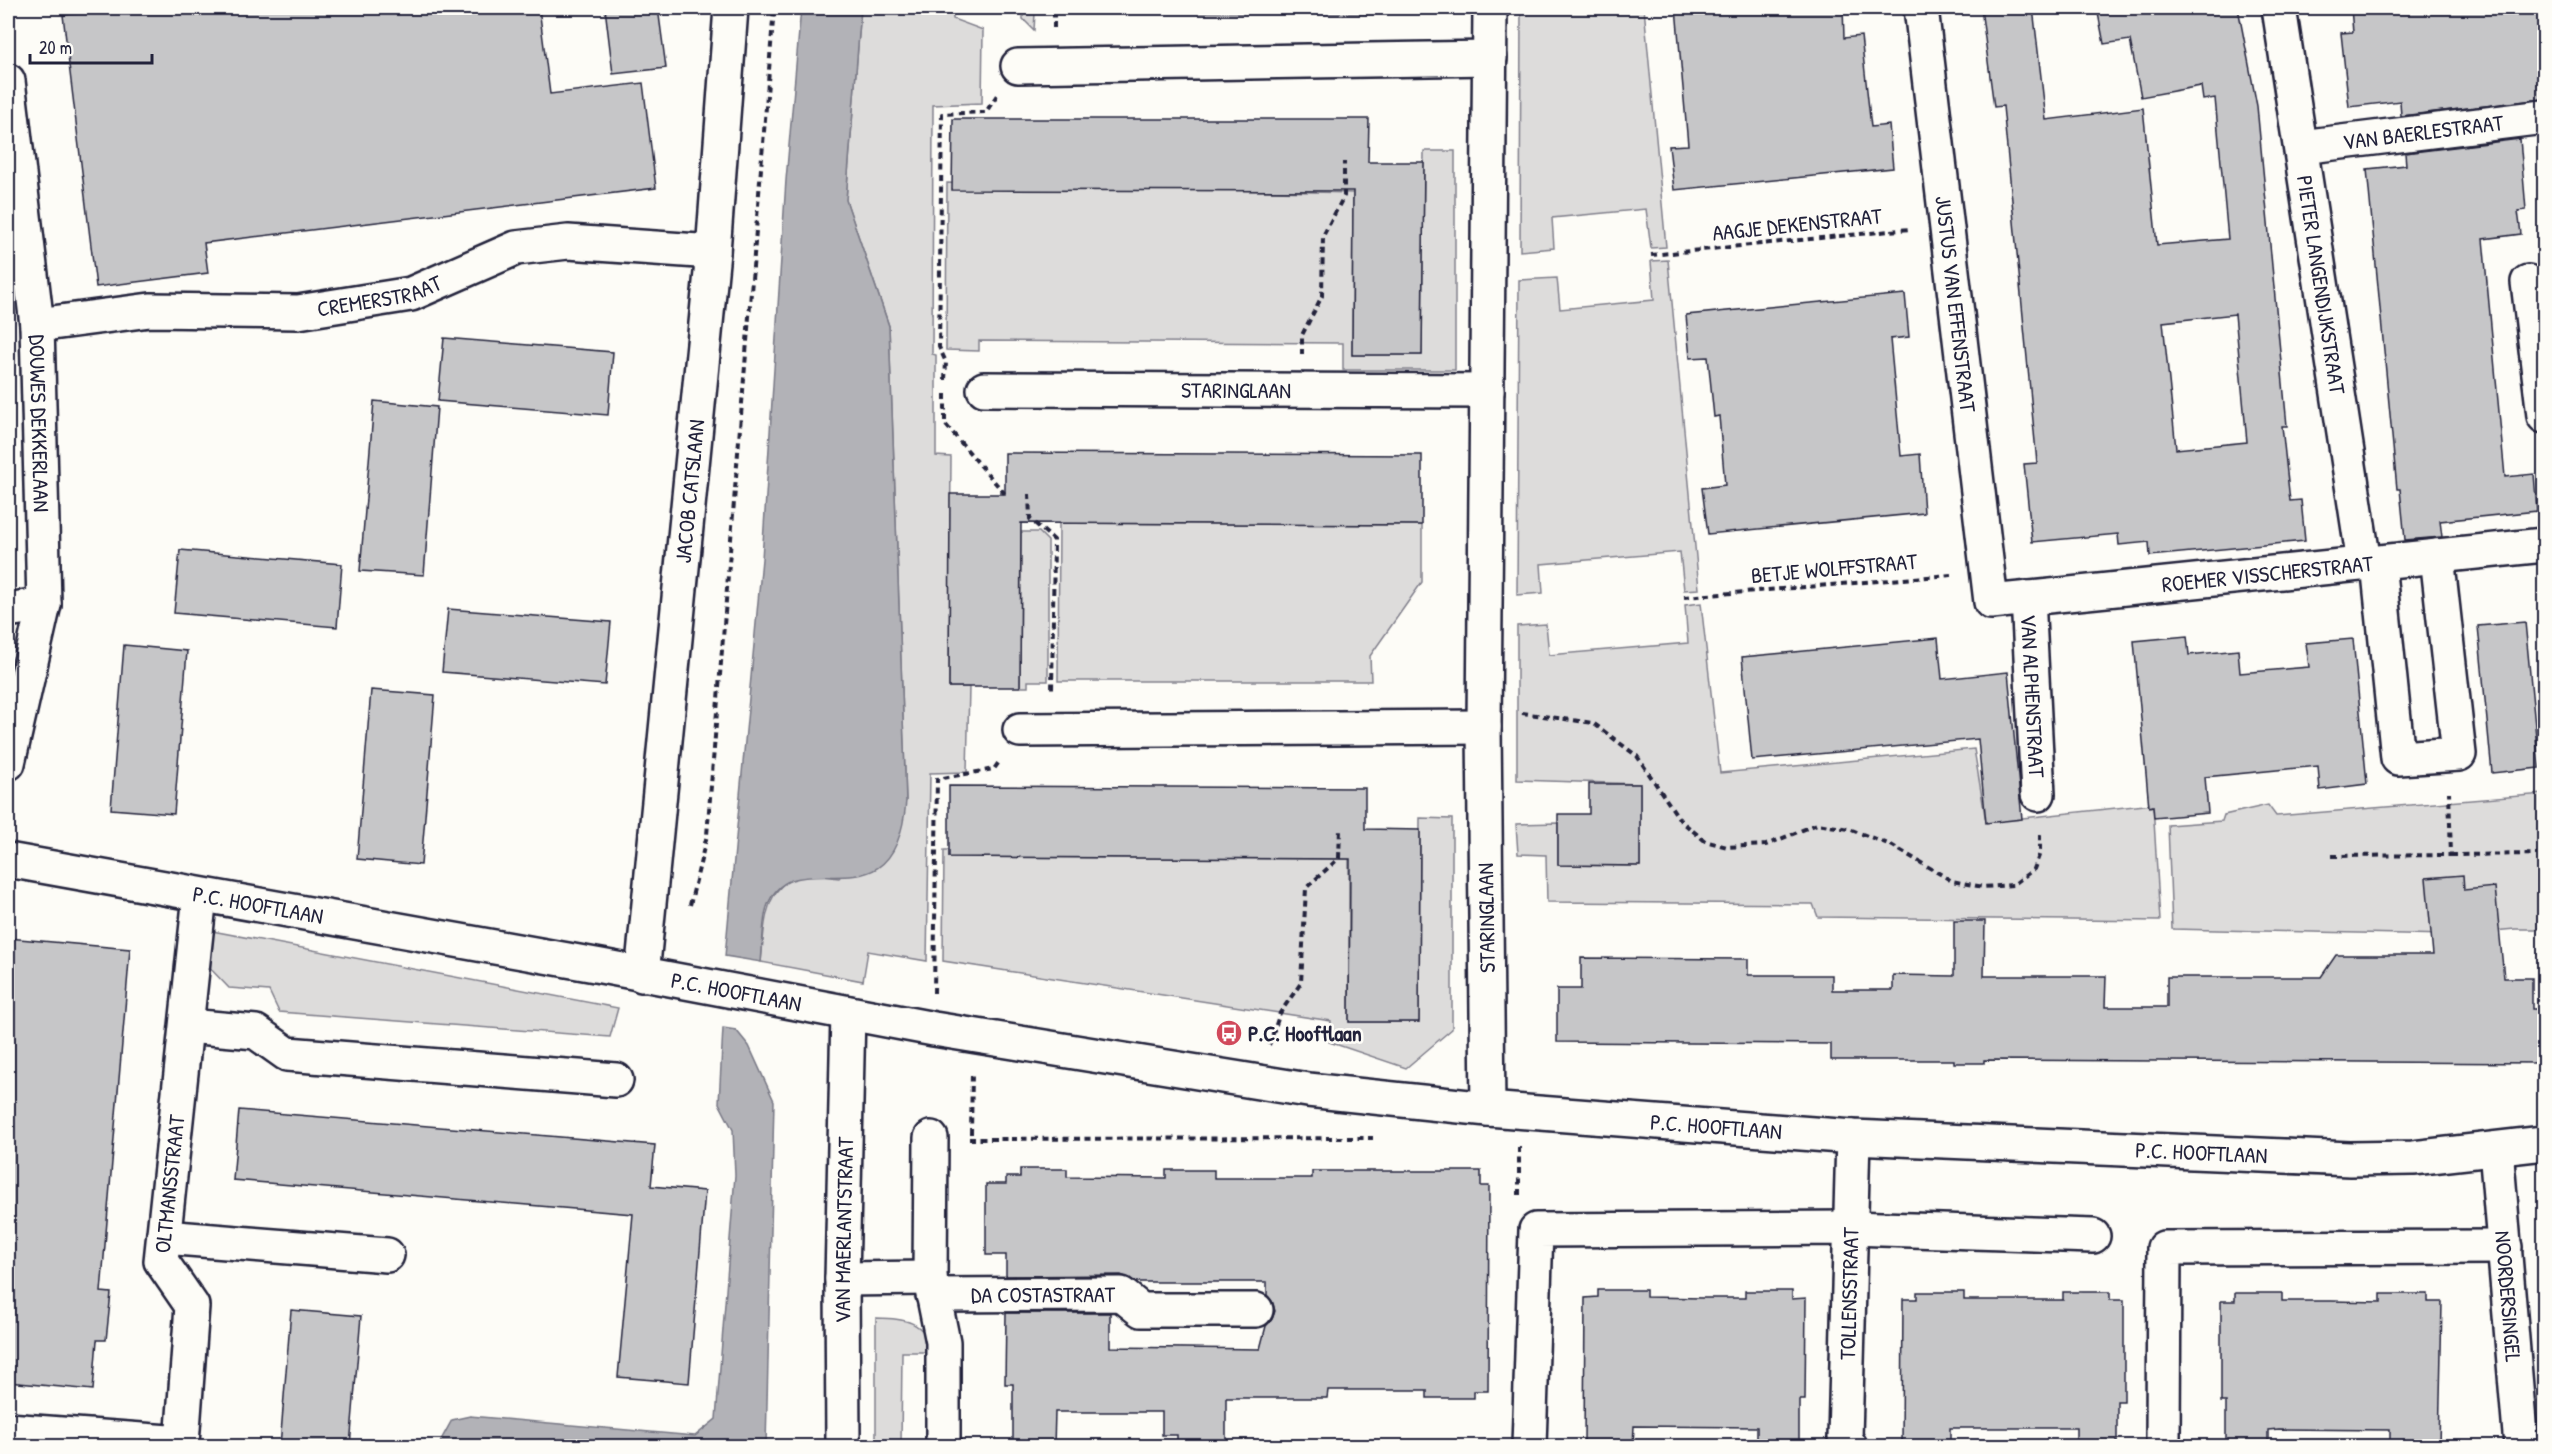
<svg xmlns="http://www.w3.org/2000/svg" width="2552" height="1454" font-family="'Patrick Hand',sans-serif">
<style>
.green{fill:#dddcdb;stroke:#807f8b;stroke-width:1.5}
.water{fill:#b2b2b7;stroke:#787885;stroke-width:1.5}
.building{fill:#c6c6c8;stroke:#22223b;stroke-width:1.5;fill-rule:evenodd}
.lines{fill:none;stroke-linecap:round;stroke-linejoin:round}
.minor-casing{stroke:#22223b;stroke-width:38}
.path{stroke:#22223b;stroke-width:4;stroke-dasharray:6 4.5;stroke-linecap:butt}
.minor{stroke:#fdfcf7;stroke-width:33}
.labels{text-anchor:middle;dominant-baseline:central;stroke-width:5;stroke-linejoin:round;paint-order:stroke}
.street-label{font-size:22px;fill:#22223b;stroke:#fdfcf7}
.poi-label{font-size:22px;font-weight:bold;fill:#22223b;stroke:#fdfcf7;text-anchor:start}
</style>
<rect width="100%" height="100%" fill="#fdfcf7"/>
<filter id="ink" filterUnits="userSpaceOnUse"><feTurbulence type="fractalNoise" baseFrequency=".0167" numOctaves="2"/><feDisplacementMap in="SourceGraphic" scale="12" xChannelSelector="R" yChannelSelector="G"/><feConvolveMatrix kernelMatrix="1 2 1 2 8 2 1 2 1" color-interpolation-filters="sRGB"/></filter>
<g filter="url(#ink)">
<g class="green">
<path d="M861,8H953V19L983,30L982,103L933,105L932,354L936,355V456L951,457L949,687H969L967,772L930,773L927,961L868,951L863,981L761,962C765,928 762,881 806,875C816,874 828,877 839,878L906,801L889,326L846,200Z"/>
<path d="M1023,8H1049V13H1035L1034,30L1023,19Z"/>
<path d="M1060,8H1374V14L1060,12Z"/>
<path d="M1521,8H1644L1666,247L1651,248L1646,209L1552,218L1554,248L1520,251Z"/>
<path d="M1424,151H1455V370H1343V343L979,341V351L946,350L947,183L1353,193L1352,355H1422Z"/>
<path d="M1668,260L1699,589L1684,590L1680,552L1541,564L1543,593L1517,595L1519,280L1557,278L1560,309L1654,300L1651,261Z"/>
<path d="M1059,523L1422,525V582L1370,656L1371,681H1058Z"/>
<path d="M1021,532H1039L1048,541V681H1028V687H1020Z"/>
<path d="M1701,603L1720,773L1974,749L1986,822L2153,804L2160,921L1818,917L1813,904L1547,902L1546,855L1518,854L1516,824L1558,823V865L1640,866V784L1517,780V626L1546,624L1549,655L1688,643L1685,605Z"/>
<path d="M2544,794V929H2515L2449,935L2172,929L2168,825L2222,821L2224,815L2268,805L2276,816Z"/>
<path d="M1420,818L1452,819V1029L1406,1068L1329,1042L1331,1021L943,961L944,850H949V857L1349,859V1022H1419Z"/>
<path d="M207,930L618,1008L610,1037L279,1012L269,991L229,988L205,963Z"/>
<path d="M876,1318C906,1319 924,1320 933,1352H902L901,1446H876Z"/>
</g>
<g class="water">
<path d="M801,8H861L846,200L889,326L906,801C895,934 792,834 767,907C762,923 763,945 761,962L725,956L762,559L786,180Z"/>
<path d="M723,1028L736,1030L749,1046L774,1101L766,1446H440L441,1440L452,1420L470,1416L695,1436L716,1419L735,1175L733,1130L719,1103Z"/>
</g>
<g class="building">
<path d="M124,8H539L550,94L643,83L656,188L204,243L208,273L96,287L63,15Z"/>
<path d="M605,8H658L666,68L613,74Z"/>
<path d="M1676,8H1843L1844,38L1861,36L1871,127L1889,125L1893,168L1674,190L1669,146L1688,145Z"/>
<path d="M1981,8H2033L2046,120L2143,108L2157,245L2228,239L2215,98L2203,100L2201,86L2141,97L2130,40L2104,44L2097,8H2238L2257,106L2287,426H2282L2290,501L2301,500L2305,541L2150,556L2149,542L2119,545L2118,534L2032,542L2024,464L2037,463L2003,106L1994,107ZM2235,314L2247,442L2176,449L2163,322Z"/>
<path d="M2351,8H2544V99L2401,116L2400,101L2349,107L2341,33L2353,32Z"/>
<path d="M953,119H1369L1368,162H1424L1422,355H1352L1353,191L952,190Z"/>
<path d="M2520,139L2526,210L2518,211L2521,234L2483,239L2505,477L2534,474L2537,511L2440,521L2442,537L2405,540L2400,489H2397L2367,169L2406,165L2405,153Z"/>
<path d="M1905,294L1909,337L1890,339L1901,456L1920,454L1924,513L1708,534L1702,488L1725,485L1719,416L1714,417L1708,357L1690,358L1686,315Z"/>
<path d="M444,338L613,352L608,415L438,401Z"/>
<path d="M374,401L437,407L424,575L360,571Z"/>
<path d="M1005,453L1422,455V525L1021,523L1020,687H949L950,494H1005Z"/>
<path d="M180,550L342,564L337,627L174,613Z"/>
<path d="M448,609L611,622L605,685L442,672Z"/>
<path d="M2525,622L2539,768L2492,773L2478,626Z"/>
<path d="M2187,636L2189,655L2238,650L2240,673L2309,667L2306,643L2353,639L2367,784L2320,790L2318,766L2205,777L2208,813L2154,818L2153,806L2149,807L2134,641Z"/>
<path d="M1938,638L1942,679L2008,672L2022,819L1986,823L1978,739L1752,760L1742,657Z"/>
<path d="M124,645L187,651L174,814L111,809Z"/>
<path d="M371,690L435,695L421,865L357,859Z"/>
<path d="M1589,784H1640V866L1558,865V814H1589Z"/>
<path d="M949,786L1365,788V829L1420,830L1419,1022H1349L1350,859L949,857Z"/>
<path d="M2463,875L2464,890L2495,887L2504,978H2532V1009H2544V1063L1984,1060V1063H1954V1060H1831V1044L1557,1042V989H1581V958L1748,959V975H1832V990H1893V975L1954,976V921H1985L1984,976H2106L2105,1007H2167V977H2321L2336,955H2433L2426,878Z"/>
<path d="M8,938L130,949L101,1292L111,1293L106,1340H97L93,1390L8,1382Z"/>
<path d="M239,1110L655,1145L651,1186L705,1191L689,1383L618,1377L633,1214L233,1180Z"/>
<path d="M1020,1169H1067V1177L1166,1178V1170H1214V1178H1312V1171H1481V1186H1489L1488,1391H1474V1398H1427V1390H1328L1327,1398H1226V1446H1177V1435H1162V1412H1055L1054,1446H1013V1384H1005L1006,1313H1110V1347L1260,1349L1266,1326L1272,1319L1275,1311L1272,1301L1267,1295V1282H1136L1121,1275L1006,1276V1255H986V1184H1006V1177H1020Z"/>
<path d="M1598,1290H1646V1297L1703,1298H1745V1291H1792V1299L1806,1298L1805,1400H1799V1446H1757V1427L1634,1426L1633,1446H1584L1585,1298L1598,1297Z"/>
<path d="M1917,1292H1964V1300H2063V1292H2110V1300H2124V1401H2117V1446H2076V1428H1950V1446H1902L1903,1299H1917Z"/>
<path d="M2235,1293H2282V1301H2331L2381,1302V1294H2428V1302H2442L2439,1446H2390V1430L2279,1429L2268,1430V1446H2226V1402H2221V1301H2235Z"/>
<path d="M291,1310L361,1316L350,1446H280Z"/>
</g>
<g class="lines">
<defs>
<g id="minor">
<path id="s1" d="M1921,8L1991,602L2544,545"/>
<path id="s2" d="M2279,8L2364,563"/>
<path d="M1018,66L1490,58"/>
<path id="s3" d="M8,81L37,325L44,604L8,763"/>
<path id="s4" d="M2301,147L2544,117"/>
<path d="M2528,282L2544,416"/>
<path id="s5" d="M37,325L150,310L298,312L411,294L516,248L568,242L713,252"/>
<path id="s6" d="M984,389L1487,391"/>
<path d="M2378,563L2398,758L2459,754L2437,556"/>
<path id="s7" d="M2028,598L2038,794"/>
<path d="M8,610L44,604"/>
<path d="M1020,730L1484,727"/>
<path id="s8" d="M8,860L601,966L934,1029L1308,1090L1488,1109L1853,1137L2350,1159L2413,1158L2544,1143"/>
<path id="s9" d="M642,975L713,252L731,8"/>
<path d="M187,1026L256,1032L287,1054L616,1080"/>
<path d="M1488,1109L1484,727L1490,8"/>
<path d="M931,1138L930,1278L943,1342V1446"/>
<path id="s10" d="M2496,1149L2521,1446"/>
<path d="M164,1237L387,1255"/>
<path d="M842,1279L930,1278"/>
<path id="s11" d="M933,1295L1121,1294L1141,1310H1256"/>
<path id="s12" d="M8,1430L182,1443L192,1306L161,1261L200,895"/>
<path id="s13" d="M843,1446L842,1279L848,1013"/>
<path d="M1529,1446L1536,1230L1851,1228L2093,1236"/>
<path id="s14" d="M1850,1446L1845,1438L1853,1137"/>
<path d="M2165,1446L2163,1443L2164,1248L2505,1247"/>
</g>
</defs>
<use href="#minor" class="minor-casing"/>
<g class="path">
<path d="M1054,28V8"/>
<path d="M1651,255L1910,229"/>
<path d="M1302,355V335L1322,296L1323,236L1344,196V162"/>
<path d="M945,380L946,362L939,347L942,114L986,112L997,95"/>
<path d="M945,394V424L1005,494"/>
<path d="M1029,494L1030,519L1054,540L1052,692"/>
<path d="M1684,597L1951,575"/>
<path d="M1522,713L1593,723L1637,756L1680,820L1705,841L1727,847L1766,845L1817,824L1849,829L1891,845L1952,881L1983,887L2013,885L2034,869L2040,853V831"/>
<path d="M2451,855L2544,854"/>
<path d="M2332,856L2451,855L2449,792"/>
<path d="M690,905L707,835L774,8"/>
<path d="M934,993L937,779L994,769L999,762"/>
<path d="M1269,1045L1280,1013L1301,983L1306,888L1339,858L1340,829"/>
<path d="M971,1134L972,1072"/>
<path d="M969,1139L1373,1138"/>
<path d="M1519,1147V1197"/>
</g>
<use href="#minor" class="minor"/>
</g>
</g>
<defs>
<symbol id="bus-disc" viewBox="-11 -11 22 22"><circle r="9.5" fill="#d1495b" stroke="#fdfcf7"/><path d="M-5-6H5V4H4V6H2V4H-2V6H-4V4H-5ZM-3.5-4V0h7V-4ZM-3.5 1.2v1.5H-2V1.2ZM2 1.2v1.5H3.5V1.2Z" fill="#fff"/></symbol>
</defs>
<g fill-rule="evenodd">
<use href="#bus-disc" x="1214" y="1018" width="30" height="30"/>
</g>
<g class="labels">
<g class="street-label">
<text stroke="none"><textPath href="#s4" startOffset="123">VAN BAERLESTRAAT</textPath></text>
<text transform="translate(1797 224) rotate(-6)">AAGJE DEKENSTRAAT</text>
<text stroke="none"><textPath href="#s2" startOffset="280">PIETER LANGENDIJKSTRAAT</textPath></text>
<text stroke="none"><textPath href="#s5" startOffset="345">CREMERSTRAAT</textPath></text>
<text stroke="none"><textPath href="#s1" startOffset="298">JUSTUS VAN EFFENSTRAAT</textPath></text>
<text stroke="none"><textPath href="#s6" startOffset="252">STARINGLAAN</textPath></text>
<text stroke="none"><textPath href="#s3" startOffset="344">DOUWES DEKKERLAAN</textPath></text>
<text stroke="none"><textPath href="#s9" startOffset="486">JACOB CATSLAAN</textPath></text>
<text transform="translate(1834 568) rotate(-5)">BETJE WOLFFSTRAAT</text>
<text stroke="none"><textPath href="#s1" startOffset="876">ROEMER VISSCHERSTRAAT</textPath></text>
<text stroke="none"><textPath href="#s7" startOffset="98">VAN ALPHENSTRAAT</textPath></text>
<text stroke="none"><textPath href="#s8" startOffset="254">P.C. HOOFTLAAN</textPath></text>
<text transform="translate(1486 918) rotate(-91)">STARINGLAAN</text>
<text stroke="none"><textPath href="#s8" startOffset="740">P.C. HOOFTLAAN</textPath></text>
<text stroke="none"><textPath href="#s8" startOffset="1730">P.C. HOOFTLAAN</textPath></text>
<text stroke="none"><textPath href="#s8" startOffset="2216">P.C. HOOFTLAAN</textPath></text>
<text stroke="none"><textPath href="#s12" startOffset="444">OLTMANSSTRAAT</textPath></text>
<text stroke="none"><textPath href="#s13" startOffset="216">VAN MAERLANTSTRAAT</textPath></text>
<text stroke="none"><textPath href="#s14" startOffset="154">TOLLENSSTRAAT</textPath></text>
<text stroke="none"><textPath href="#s11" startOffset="110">DA COSTASTRAAT</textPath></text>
<text stroke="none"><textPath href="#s10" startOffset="148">NOORDERSINGEL</textPath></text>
</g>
<g class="poi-label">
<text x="1248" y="1033">P.C. Hooftlaan</text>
</g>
</g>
<rect width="2552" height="1454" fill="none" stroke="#fdfcf7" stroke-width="30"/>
<rect x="15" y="15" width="2522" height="1424" fill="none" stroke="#22223b" stroke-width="2" filter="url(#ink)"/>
<path d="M30 54v9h122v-9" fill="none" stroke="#22223b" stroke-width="3"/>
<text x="39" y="54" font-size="18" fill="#22223b" stroke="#fdfcf7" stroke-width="4.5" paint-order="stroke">20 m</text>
</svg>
